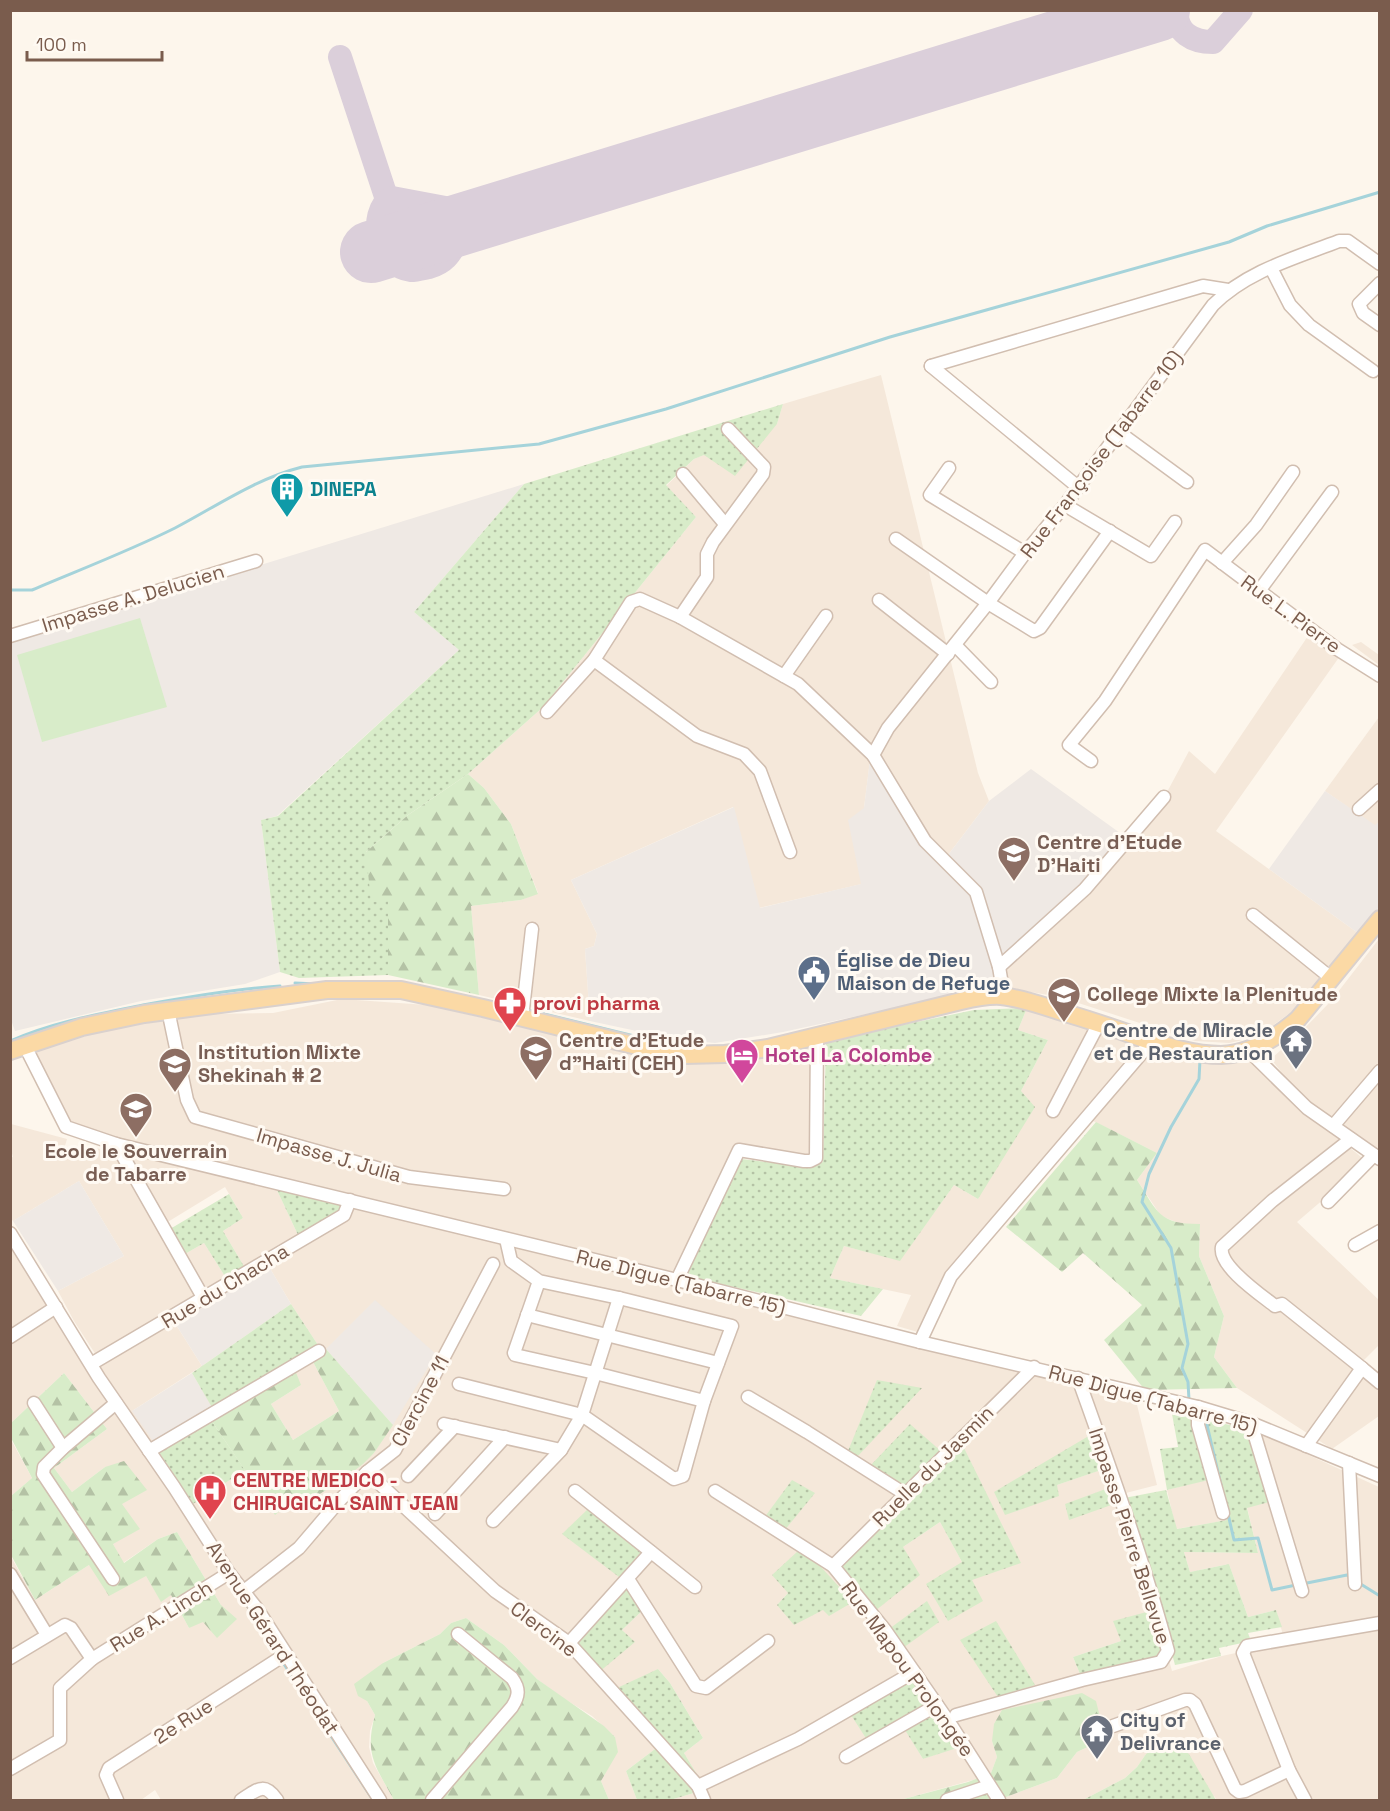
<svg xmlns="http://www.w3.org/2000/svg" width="1390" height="1811" font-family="'Space Grotesk',sans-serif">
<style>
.residential{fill:#f5e8da;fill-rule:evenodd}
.industrial{fill:#efe9e4}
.grass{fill:url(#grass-dots)}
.forest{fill:url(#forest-firs)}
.garden{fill:#d8ecc9}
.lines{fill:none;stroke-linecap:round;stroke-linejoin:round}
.stream{stroke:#a5d3da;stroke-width:3}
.taxiway{stroke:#dbcfda;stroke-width:24}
.runway{stroke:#dbcfda;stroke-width:62}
.minor-casing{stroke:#d1beb0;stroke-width:15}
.major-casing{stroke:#dad1cd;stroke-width:20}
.minor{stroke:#fff;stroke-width:12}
.major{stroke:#fbd9a5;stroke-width:16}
.labels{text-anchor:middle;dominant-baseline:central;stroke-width:6;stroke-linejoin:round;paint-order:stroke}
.street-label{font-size:20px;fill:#7a5c4d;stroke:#fffaf3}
.culture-label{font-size:20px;font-weight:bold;fill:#0d838f;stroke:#fffaf3;text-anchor:start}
.education-label{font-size:20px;font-weight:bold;fill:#785e54;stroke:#fffaf3;text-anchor:start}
.service-label{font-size:20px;font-weight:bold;fill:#4e5e75;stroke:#fffaf3;text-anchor:start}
.health-label{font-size:20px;font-weight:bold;fill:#be3a42;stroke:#fffaf3;text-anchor:start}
.worship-label{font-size:20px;font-weight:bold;fill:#5b616d;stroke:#fffaf3;text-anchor:end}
.hotel-label{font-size:20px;font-weight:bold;fill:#b23c85;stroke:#fffaf3;text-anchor:start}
</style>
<defs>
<pattern id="grass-dots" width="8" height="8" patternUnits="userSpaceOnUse" patternTransform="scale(1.5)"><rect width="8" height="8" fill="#d8ecc9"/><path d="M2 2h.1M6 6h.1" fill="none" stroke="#b4c2a5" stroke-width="1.8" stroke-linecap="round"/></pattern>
<pattern id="forest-firs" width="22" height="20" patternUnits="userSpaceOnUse" patternTransform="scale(1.5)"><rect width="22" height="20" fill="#d8ecc9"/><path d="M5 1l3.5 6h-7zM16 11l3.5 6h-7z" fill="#b4c2a5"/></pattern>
</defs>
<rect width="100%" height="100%" fill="#fdf6ec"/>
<g class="residential">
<path d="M881,375L978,773L989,801L942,863L920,845L870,760L864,808L862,884L759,908L733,807L571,880L597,934L594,946L585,949L590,1021L479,995L471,906L521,900L538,893L511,824L484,788L468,774L542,708L696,517L666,486L694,459L777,424L783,404Z"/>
<path d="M1310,633L1340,656L1216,831L1358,933L1316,985L1294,1010L1257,1037L1229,1043L1195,1041L1060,997L1008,988L1004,971L1095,887L1158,809L1189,751L1215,774Z"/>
<path d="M1361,642L1379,655V665L1352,645Z"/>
<path d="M1379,717V822L1375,826L1325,791Z"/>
<path d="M1379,939V1154L1299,1094L1271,1059L1301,1032L1331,1001Z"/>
<path d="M342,999L427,1005L540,1031L636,1056L681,1063L744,1058L813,1044L812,1156L737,1145L672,1273L98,1136L73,1126L33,1051L106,1030L203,1014L273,1013Z"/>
<path d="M1027,1008L1156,1049L1205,1063L1257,1061L1306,1111L1367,1162L1297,1222L1379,1300V1345L1360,1364L1379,1388V1416L1332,1449L1237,1388L1214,1357L1224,1316L1199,1256L1200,1224H1181L1161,1216L1137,1180L1157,1153L1085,1117L988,1229L921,1333L897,1326L911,1295L830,1278L844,1246L900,1260L954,1185L978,1199L1021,1091L1048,1040L1018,1030Z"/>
<path d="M11,1124L67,1139L64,1149L94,1156L96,1148L112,1152L197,1294L96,1355L74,1321L58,1291L124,1256L79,1181L13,1221L10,1217V1158L13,1157L11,1150Z"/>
<path d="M125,1149L276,1188L298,1235L245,1268L223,1231L243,1218L225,1187L166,1223Z"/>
<path d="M347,1197L1039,1364L1133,1389L1157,1485L1118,1495L1148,1583L1172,1671L1222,1656L1285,1642L1276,1610L1248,1617L1229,1564L1190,1572L1184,1552L1258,1553L1247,1507L1273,1501L1262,1434L1379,1487V1800H1216L1215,1797L1146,1754L1137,1767L1125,1778L1083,1800H998L1057,1778L1077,1752L1092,1745L992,1741L997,1757L991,1773L984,1777L900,1800H670L694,1793L698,1776L684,1753L703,1738L670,1683L658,1669L665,1740L655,1749L626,1771L637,1800H609L601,1781L609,1766L615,1737L592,1716L563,1698L537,1679L504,1645L466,1618L451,1623L440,1634L383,1663L367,1701L375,1715L370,1731L369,1747L373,1763L394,1800H161L155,1790L141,1800H11L10,1555L35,1600L89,1565L146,1576L161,1601L171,1595L189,1628L221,1605L177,1532L158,1539L123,1563L113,1544L122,1504L105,1467L72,1492L54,1468L107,1429L64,1373L11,1423V1228L98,1366L343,1213ZM268,1265L291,1304L318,1345L132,1411L202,1366L173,1320ZM326,1349L436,1354L374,1453L341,1481L296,1508L291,1503L275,1514L245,1470L193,1503L211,1420L301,1385L271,1404L293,1440L339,1411L312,1360ZM1092,1434L1103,1469L1057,1485ZM962,1444L972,1580L940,1522L903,1547ZM788,1593L852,1602L823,1610L777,1605ZM643,1610L622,1630L634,1642L576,1641ZM1121,1641L1080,1674L1073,1657ZM905,1729L957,1747L923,1759Z"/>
<path d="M204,1243L226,1278L208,1288L204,1287L185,1254Z"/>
<path d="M10,1438L32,1478L11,1496H10Z"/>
<path d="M1217,1477L1228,1520L1176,1529L1167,1490Z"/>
</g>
<g class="industrial">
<path d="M524,484L414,612L459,650L277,816L261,820L280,972L245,984L141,1001L15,1031L10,1017V642Z"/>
<path d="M870,759L920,845L942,863L989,801L1031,769L1127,838L1096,878L997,966L1002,988L991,987L783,1032L715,1043L674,1039L590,1021L585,949L594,946L597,934L571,880L734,807L760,908L861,884L848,820L864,808Z"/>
<path d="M1325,791L1375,825L1379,822V907L1358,933L1269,869Z"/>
<path d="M79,1181L124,1256L58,1291L13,1221Z"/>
<path d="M268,1265L291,1304L202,1366L173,1320Z"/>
<path d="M375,1300L436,1354L393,1425L326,1349Z"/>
<path d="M192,1373L213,1409L155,1444L132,1411Z"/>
</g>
<g class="grass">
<path d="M783,404L777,424L735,476L704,455L694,459L666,485L696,517L542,708L468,774L408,815L366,852L388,900V975L299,978L280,972L261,820L278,816L459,650L414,612L524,484Z"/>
<path d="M1027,1008L1018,1030L1048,1040L1021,1091L1035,1107L978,1199L954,1185L900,1261L844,1246L830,1278L883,1289L861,1316L686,1276L741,1159L808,1167L823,1162L826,1041L974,1010Z"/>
<path d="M276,1188L340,1203L341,1209L298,1235Z"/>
<path d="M229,1194L243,1218L223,1231L245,1268L226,1278L204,1243L185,1254L170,1229Z"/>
<path d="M291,1304L318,1345L213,1409L192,1373Z"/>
<path d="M877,1380L922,1388L857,1457L848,1451Z"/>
<path d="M1172,1414L1246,1428L1273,1501L1247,1508L1258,1553L1184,1552L1190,1572L1229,1564L1248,1617L1276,1610L1282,1627L1248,1633L1251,1641L1219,1648L1221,1656L1175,1665L1156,1594L1124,1498L1166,1490L1177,1529L1227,1520L1217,1478L1167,1490L1160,1449L1178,1447Z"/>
<path d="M211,1420L245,1470L193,1504L159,1452Z"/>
<path d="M910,1424L942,1452L903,1487L870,1466Z"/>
<path d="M1092,1434L1104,1469L1057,1485L1059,1496L1005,1515L994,1492Z"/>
<path d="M962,1444L1021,1563L972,1580L983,1601L948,1621L926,1584L962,1562L940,1522L903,1547L920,1575L875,1611L836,1565Z"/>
<path d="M792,1480L815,1493L784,1531L764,1518Z"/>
<path d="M1111,1487L1117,1503L1069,1520L1065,1504Z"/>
<path d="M589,1508L645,1553L623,1580L562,1534Z"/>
<path d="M798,1551L821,1567L853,1602L829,1616L823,1610L794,1625L777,1605L788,1593L772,1575Z"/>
<path d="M626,1586L643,1610L622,1630L635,1642L598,1673L575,1641Z"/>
<path d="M927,1601L939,1622L903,1648L889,1629Z"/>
<path d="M1154,1610L1163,1656L1080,1674L1073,1657L1121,1641L1113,1621Z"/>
<path d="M996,1621L1035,1685L998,1697L960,1640Z"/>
<path d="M658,1669L670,1683L703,1738L684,1753L698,1776L694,1793L670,1800H637L626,1771L655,1749L664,1739L617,1688Z"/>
<path d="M911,1679L957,1748L923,1759L905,1730L871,1746L851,1715Z"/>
<path d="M1161,1744L1177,1745L1189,1754L1216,1800H1083L1125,1778L1137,1767L1146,1754Z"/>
</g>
<g class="forest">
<path d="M468,774L484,788L511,824L538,894L521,900L471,906L479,995L388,975V901L371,902L366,852L408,815Z"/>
<path d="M1096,1122L1157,1153L1137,1180C1158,1212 1158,1224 1200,1224L1199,1256L1224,1316L1214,1357L1237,1388L1145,1390L1104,1340L1142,1305L1083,1253L1062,1272L1006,1227Z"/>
<path d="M326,1349L393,1425L374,1453L363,1464L341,1481L295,1509L290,1503L275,1515L211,1420L295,1370L301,1385L271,1404L293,1440L339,1411L312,1360Z"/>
<path d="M64,1373L107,1429L54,1468L72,1492L105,1467L124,1461L147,1490L122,1504L140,1529L113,1544L124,1563L158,1539L177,1532L221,1605L237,1619L217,1638L203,1622L189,1628L171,1595L161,1602L146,1576L109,1596L89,1565L35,1600L11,1555V1496L32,1478L11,1438V1423Z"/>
<path d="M466,1618L504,1645L537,1679L604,1726L615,1737L618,1752L601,1781L609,1800H394C376,1767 364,1755 375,1715L367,1701L358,1696L354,1684L383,1663L440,1634L451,1623Z"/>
<path d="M1082,1693L1096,1701L1104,1733L1092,1745L1077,1752L1057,1778L998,1800H900L968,1782L991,1773L997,1757L992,1741L994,1724L1002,1710Z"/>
</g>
<path class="garden" d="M140,618L167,707L42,742L17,655Z"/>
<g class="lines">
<g class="stream">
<path d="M10,590H32C79,570 129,551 175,528C217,506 255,479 302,467L539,444L666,409L890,337L1229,242L1267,226L1380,192"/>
<path d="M295,983L317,984"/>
<path d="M528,1010L667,1044"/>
<path d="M10,1041C53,1022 98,1014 143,1005C188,997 235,989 280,986"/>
<path d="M688,1047L728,1046"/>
<path d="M1189,1400L1188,1382L1182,1368L1188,1344L1171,1248L1142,1202L1149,1174L1171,1127L1199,1079L1200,1060"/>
<path d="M1204,1412L1221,1485"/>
<path d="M1228,1514L1234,1540L1258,1538L1272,1590L1296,1585"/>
<path d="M1359,1583L1380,1596"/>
<path d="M1302,1584L1347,1575L1351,1578"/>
<path d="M248,1607L277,1655"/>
<path d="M282,1661L373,1800"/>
</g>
<g class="taxiway">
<path d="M1177,10C1175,33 1193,42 1213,42L1241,10"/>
<path d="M340,57L401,242"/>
<path d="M481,218C476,221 470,224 466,228C452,244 453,260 429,267C424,268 416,270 411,270C381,267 365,213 392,198L488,216"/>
</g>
<path class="runway" d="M371,252L1159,10"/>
<defs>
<g id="minor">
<path d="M1271,268L1290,305L1309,325L1373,371"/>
<path d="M1380,283L1359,304L1363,313L1380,325"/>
<path d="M931,366L1203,286L1228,290"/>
<path d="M931,366L1078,487"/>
<path d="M1120,433L1187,482"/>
<path d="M949,468L930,495L1025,553"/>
<path d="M683,474L725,524"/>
<path d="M1065,505L1151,556L1175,522"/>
<path d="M896,539L988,603L1034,631L1040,628L1110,531"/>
<path d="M1222,563L1256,525L1293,472"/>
<path d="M1259,591L1332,492"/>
<path d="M879,600L948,654"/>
<path d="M680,617L707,577V554L713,542L763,474L764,467L728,429"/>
<path d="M10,636L256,561"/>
<path d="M955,645L991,682"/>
<path d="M594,660L697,736L744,754L760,771L790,852"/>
<path d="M784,676L826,616"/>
<path d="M547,712L594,660L631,602L640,599L680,617L798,684L873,755L925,841L976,892L999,967L1004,996"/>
<path d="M873,755L888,728L988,603L1025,553L1065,505L1213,305C1247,271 1295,258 1339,241H1348L1380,264"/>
<path d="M1091,761L1069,745L1105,701L1205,550L1337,649L1380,676"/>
<path d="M1359,809L1380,790"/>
<path d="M1253,915L1331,978"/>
<path d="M999,967L1085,889L1164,797"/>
<path d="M168,1010L187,1100L195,1117L409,1177L504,1189"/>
<path d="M522,1018L532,929"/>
<path d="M25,1046L66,1127L116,1144L677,1280L920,1342L1198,1407L1251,1423L1380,1476"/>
<path d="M1248,1050L1307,1108L1380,1159"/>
<path d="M1053,1111L1099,1023"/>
<path d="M1333,1126L1380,1071"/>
<path d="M116,1144L204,1299"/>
<path d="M1328,1202L1374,1155"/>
<path d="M10,1233L99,1378L174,1487L229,1573L258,1610L380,1800"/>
<path d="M506,1239L511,1261L539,1281L619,1298L732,1326L704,1401L595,1373L515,1355L514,1353L539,1281"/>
<path d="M1355,1245L1380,1231"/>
<path d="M677,1280L739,1150L804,1161H810L816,1158L817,1035"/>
<path d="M527,1315L718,1363"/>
<path d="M10,1337L56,1307"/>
<path d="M920,1342L951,1276L1152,1041"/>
<path d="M91,1364L344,1215L350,1200"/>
<path d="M1362,1368L1380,1383"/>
<path d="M459,1384L582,1415L674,1479L683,1476L704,1401"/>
<path d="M748,1397L807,1432L905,1494"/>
<path d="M34,1403L63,1448"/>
<path d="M1198,1407V1425L1223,1513"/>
<path d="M1251,1423L1302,1591"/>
<path d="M444,1424L561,1450"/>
<path d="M1306,1446L1362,1368L1282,1304L1275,1306C1261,1295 1218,1266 1222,1247L1272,1201L1351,1139"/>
<path d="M149,1451L319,1351"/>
<path d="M1349,1463L1355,1584"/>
<path d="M367,1472L495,1591L569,1643L698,1786L704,1800"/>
<path d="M408,1476L455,1426"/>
<path d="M575,1491L695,1587"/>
<path d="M715,1491L833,1566L885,1630L951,1725L999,1800"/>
<path d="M435,1514L505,1437"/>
<path d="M493,1521L561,1450L582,1415L619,1298"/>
<path d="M833,1566L1034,1367"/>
<path d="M10,1574L47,1635"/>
<path d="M113,1579L43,1474L44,1467L63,1448L116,1403"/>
<path d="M628,1579L696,1686L706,1688L768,1641"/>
<path d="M244,1591L299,1548L340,1500L367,1472L395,1450L493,1264"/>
<path d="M569,1643L651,1552"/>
<path d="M10,1658L65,1625L71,1628L92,1659L229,1573"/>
<path d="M956,1715L1082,1680L1161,1662L1168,1651C1143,1558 1110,1468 1078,1378"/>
<path d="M1113,1726L1185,1700H1190L1195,1704L1235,1789L1239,1792L1245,1791L1289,1770"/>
<path d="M846,1757L937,1705"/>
<path d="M10,1769L60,1740V1688L92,1659"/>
<path d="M698,1786L798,1739L914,1672"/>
<path d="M117,1800L106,1775L109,1768L286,1654"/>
<path d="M241,1800C257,1790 264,1781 277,1800"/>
<path d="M432,1800L512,1707C519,1696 520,1689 512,1678L458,1634"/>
<path d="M947,1800L989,1786"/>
<path d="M1305,1800L1289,1770L1243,1653L1247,1646L1380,1623"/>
</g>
<path id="major" d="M10,1051L82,1027L144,1014L327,990H401L483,1008L649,1049L684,1055L725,1054L768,1048L961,1001C974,998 987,995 1001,996C1021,998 1040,1005 1059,1011C1086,1019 1114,1028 1141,1038C1166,1046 1194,1055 1221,1055C1251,1054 1276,1038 1298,1019L1380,919"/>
</defs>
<use href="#minor" class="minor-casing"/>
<use href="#major" class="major-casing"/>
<use href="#minor" class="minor"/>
<use href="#major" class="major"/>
</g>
<defs>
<symbol id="building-pin" viewBox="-11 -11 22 30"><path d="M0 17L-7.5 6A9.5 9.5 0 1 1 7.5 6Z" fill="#0f9aa8" stroke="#fffaf3"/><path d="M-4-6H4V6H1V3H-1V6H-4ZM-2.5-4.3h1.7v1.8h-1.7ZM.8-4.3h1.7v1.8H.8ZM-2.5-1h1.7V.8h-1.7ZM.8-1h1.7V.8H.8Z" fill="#fff"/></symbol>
<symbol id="school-pin" viewBox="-11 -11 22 30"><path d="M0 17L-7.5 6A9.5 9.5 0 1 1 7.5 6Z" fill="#8d6e63" stroke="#fffaf3"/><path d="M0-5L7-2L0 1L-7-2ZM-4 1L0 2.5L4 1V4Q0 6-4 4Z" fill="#fff"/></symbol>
<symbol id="civic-pin" viewBox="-11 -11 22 30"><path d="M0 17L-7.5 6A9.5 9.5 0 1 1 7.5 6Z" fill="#5c6f8a" stroke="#fffaf3"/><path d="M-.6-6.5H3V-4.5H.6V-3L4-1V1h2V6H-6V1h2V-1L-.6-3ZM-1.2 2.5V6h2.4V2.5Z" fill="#fff"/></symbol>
<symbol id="pharmacy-pin" viewBox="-11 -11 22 30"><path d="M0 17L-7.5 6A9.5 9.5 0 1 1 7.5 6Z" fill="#e0444e" stroke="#fffaf3"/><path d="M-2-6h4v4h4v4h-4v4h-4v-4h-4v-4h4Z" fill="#fff"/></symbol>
<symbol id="temple-pin" viewBox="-11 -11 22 30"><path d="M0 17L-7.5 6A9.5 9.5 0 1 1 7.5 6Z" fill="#6b7280" stroke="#fffaf3"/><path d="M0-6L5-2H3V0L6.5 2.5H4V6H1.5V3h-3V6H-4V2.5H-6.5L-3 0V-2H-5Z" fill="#fff"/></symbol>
<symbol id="hotel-pin" viewBox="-11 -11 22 30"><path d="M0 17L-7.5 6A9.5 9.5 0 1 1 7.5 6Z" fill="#d1479c" stroke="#fffaf3"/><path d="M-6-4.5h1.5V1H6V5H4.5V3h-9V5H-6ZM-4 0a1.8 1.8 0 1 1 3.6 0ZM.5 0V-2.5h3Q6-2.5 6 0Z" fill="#fff"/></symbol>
<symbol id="hospital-pin" viewBox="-11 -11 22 30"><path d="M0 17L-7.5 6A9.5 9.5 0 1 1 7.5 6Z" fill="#e0444e" stroke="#fffaf3"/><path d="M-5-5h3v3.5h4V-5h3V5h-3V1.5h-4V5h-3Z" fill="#fff"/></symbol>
</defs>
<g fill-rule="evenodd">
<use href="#building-pin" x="268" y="470" width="38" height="52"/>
<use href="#school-pin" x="995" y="834" width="38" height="52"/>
<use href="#civic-pin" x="795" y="953" width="38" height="52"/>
<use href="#school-pin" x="1045" y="975" width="38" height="52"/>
<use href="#pharmacy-pin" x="491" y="984" width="38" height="52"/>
<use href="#temple-pin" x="1277" y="1022" width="38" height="52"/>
<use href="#school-pin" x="517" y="1033" width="38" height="52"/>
<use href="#hotel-pin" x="723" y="1036" width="38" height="52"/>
<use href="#school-pin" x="156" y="1045" width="38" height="52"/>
<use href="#school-pin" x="117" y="1090" width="38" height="52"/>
<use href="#hospital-pin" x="191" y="1472" width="38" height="52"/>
<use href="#temple-pin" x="1078" y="1712" width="38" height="52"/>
</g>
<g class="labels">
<g class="street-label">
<text transform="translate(1101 454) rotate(-53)">Rue Françoise (Tabarre 10)</text>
<text transform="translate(133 598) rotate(-17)">Impasse A. Delucien</text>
<text transform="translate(1291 614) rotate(36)">Rue L. Pierre</text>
<text transform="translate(329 1155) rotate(16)">Impasse J. Julia</text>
<text transform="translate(681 1282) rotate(14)">Rue Digue (Tabarre 15)</text>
<text transform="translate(225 1286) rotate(-31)">Rue du Chacha</text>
<text transform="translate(1153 1399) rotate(15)">Rue Digue (Tabarre 15)</text>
<text transform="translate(420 1401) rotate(-62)">Clercine 11</text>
<text transform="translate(933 1466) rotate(-45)">Ruelle du Jasmin</text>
<text transform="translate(1130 1536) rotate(72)">Impasse Pierre Bellevue</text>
<text transform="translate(161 1616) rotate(-32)">Rue A. Linch</text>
<text transform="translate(544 1629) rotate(37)">Clercine</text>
<text transform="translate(273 1638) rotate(57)">Avenue Gérard Théodat</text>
<text transform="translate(908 1669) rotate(54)">Rue Mapou Prolongée</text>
<text transform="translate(183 1721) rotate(-33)">2e Rue</text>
</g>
<g class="culture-label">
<text x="310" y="489">DINEPA</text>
</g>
<g class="education-label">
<text x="1037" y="842">Centre d'Etude<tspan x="1037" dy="23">D'Haiti</tspan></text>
<text x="1087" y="994">College Mixte la Plenitude</text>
<text x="559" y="1040">Centre d'Etude<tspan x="559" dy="23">d"Haiti (CEH)</tspan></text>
<text x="198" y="1052">Institution Mixte<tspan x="198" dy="23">Shekinah # 2</tspan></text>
<text x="136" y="1151" text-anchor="middle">Ecole le Souverrain<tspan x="136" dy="23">de Tabarre</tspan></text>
</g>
<g class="service-label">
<text x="837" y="960">Église de Dieu<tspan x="837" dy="23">Maison de Refuge</tspan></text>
</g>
<g class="health-label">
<text x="533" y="1003">provi pharma</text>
<text x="233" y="1480">CENTRE MEDICO -<tspan x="233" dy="23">CHIRUGICAL SAINT JEAN</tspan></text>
</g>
<g class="worship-label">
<text x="1273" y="1030">Centre de Miracle<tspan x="1273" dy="23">et de Restauration</tspan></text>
<text x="1120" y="1720" text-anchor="start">City of<tspan x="1120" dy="23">Delivrance</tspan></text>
</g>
<g class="hotel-label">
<text x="765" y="1055">Hotel La Colombe</text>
</g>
</g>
<rect width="1390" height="1811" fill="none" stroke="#7a5c4d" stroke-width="24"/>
<path d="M27 51v9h135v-9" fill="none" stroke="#7a5c4d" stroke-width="3"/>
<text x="36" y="51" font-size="18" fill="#7a5c4d" stroke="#fffaf3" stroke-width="4.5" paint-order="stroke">100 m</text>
</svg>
